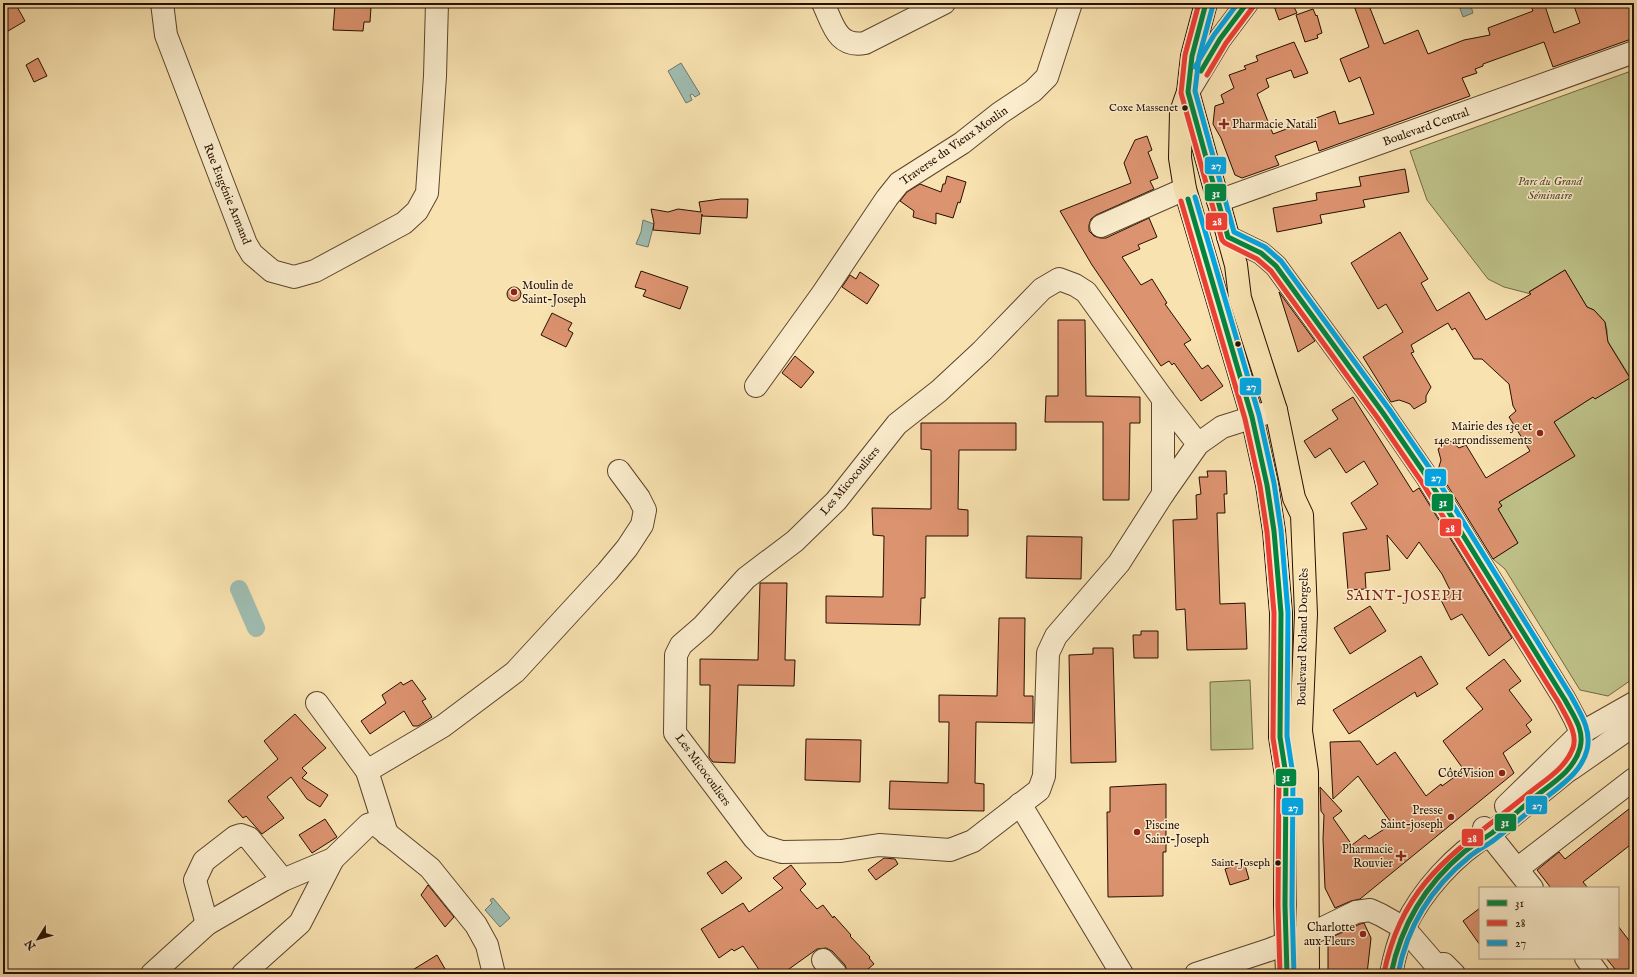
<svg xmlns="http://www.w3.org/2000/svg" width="1637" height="977" font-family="'IM FELL English',serif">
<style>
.green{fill:#bfc38a;stroke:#736945}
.water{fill:#9fbdb2;stroke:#6f776b}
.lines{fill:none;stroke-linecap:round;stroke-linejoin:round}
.canal{stroke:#9fbdb2;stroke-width:18}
.building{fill:#dc936f;stroke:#270f00}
.minor-casing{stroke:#5b442c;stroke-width:24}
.major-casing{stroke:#270f00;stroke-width:24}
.minor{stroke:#faeccc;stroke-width:22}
.major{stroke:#f8e2b0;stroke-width:22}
.bus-1-casing{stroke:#faeccc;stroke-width:8}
.bus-2-casing{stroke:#faeccc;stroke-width:8}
.bus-3-casing{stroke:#faeccc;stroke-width:8}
.bus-1{stroke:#008540;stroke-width:5}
.bus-2{stroke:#ee3f34;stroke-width:5}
.bus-3{stroke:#02a5e2;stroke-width:5}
.bus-dot{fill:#270f00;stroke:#faeccc;stroke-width:1.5}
.poi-dot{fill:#8f2418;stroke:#faeccc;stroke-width:1.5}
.labels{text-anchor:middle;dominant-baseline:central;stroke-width:3;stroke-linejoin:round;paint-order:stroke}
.bus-label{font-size:11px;fill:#270f00;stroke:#faeccc;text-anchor:end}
.poi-label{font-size:12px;fill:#270f00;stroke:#faeccc;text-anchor:end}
.street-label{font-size:12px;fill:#270f00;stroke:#faeccc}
.park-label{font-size:12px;font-style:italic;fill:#5c4e30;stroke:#faeccc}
.quarter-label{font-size:14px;letter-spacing:1px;fill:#7a1f14;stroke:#faeccc}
.line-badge{stroke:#faeccc;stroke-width:1.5}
.badge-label{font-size:11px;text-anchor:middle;font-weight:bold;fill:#fff}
</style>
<rect width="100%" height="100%" fill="#f8e2b0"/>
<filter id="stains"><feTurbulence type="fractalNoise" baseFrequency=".005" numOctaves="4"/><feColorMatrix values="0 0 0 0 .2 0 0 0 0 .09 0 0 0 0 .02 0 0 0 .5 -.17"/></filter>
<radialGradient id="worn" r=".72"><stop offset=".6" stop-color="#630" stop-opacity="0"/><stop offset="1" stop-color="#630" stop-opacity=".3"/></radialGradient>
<g class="green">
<path d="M1634,70V678L1608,696L1580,690L1505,569L1493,559L1518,543L1498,509L1502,506L1499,502L1575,456L1554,422L1593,397L1595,399L1630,377L1607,340V330L1605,322L1594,310L1587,307L1565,270L1530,291L1531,294L1504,287L1488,279L1427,200L1410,151Z"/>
<path d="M1250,680L1253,749L1211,750L1210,682Z"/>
</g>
<g class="water">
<path d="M1458,3H1470L1473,13L1463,17Z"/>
<path d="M681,63L700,94L695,97L692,94L690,95L692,100L686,103L668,71Z"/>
<path d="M643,220L654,224L648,247L636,244L641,232Z"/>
<path d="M493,898L510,918L500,927L485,910L492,903L490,900Z"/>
</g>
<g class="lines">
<path class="canal" d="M239,589L256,628"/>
</g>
<g class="building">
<path d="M3,3H15L25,21L3,34Z"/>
<path d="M1273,3H1292L1297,13L1279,20Z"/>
<path d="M1353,3H1368L1384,44L1418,30L1428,54L1464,40L1490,35L1488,28L1533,11L1531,6L1540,3H1544L1554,33L1580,23L1573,3H1634V38L1553,67L1544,42L1483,64V66L1475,69L1477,73L1462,78L1470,96L1319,151L1316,141L1275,156L1279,165L1242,178L1235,175L1221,138L1213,124L1215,106L1224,103L1221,95L1234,88L1229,75L1246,69L1244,66L1258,61L1256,56L1294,42L1308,73L1294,78L1291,70L1266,79L1269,87L1257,94L1273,134L1335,111L1339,124L1374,114L1360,77L1349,82L1340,59L1369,47Z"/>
<path d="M335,5L371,7L370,22H364L363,31L333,30Z"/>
<path d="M1313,9L1316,16L1317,15L1322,33L1317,35L1318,38L1305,42L1296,15Z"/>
<path d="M38,58L47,76L34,82L26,65Z"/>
<path d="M1147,136L1152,150L1148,152L1158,178L1150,181L1154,189L1096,215L1091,219L1089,225V231L1094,236L1100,238H1106L1149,218L1157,237L1138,245L1140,249L1122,257L1141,285L1152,279L1167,303L1165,304L1191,340L1184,344L1202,369L1208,365L1223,386L1201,401L1174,363L1172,365L1169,361L1161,366L1092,265L1060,211L1131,183L1124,163L1135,140Z"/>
<path d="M1405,169L1409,192L1363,200L1365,207L1320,215L1322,223L1277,232L1273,208L1317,200L1316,193L1361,186L1359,177Z"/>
<path d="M947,176L966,182L960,203L958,202L953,218L936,213V224L913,217L914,211L900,201L907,192L920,184L941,192L943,184H945Z"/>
<path d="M721,199H748L747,218L702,216V214L700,234L653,230L654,223L651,209L668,212L678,209L701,212L699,202Z"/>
<path d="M1400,232L1428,279L1421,283L1437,311L1469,292L1486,320L1531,294L1529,292L1565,270L1587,307L1594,310L1605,322L1608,342L1630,378L1595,399L1593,397L1554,422L1575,456L1499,502L1502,506L1498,509L1518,543L1493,559L1438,470L1441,460L1438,449L1451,441L1459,448L1466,445L1486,478L1530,451L1509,417L1516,411L1513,406L1509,384L1482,359H1474L1455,328L1452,330L1448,323L1411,345L1414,352L1411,353L1431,387L1426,396V402L1414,409L1410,404L1405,402L1399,400L1391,402L1363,357L1403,332L1386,304L1378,309L1351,263Z"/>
<path d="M641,271L688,287L680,309L643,296L646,290L635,287Z"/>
<path d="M860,272L879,285L867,304L842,287L850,275L856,279Z"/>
<circle cx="514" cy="294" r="7"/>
<path d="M1279,292L1315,341L1298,352Z"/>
<path d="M552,313L572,323L568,330L573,333L566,347L541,335Z"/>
<path d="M1058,320H1085L1086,396L1140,397V423H1130L1129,500H1103V422H1045L1046,396H1058Z"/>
<path d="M795,356L814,372L801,388L782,373Z"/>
<path d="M1353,397L1413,492L1419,488L1512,638L1489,656L1462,614L1451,620L1441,600L1452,594L1442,574L1419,542L1407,559L1387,535L1390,570L1365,573L1366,589L1348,590L1343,533L1367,529L1351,503L1378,484L1364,461L1346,473L1330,448L1315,458L1304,441L1338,419L1332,410Z"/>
<path d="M921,423H1016V450H959L958,509L968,510V536H926L925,598H921L920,625L826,623V596L883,597L884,536L873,535L872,508L931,509V450L921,449Z"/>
<path d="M1207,471H1226L1227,494H1224L1225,513H1217L1220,604L1245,603L1247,649L1187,650L1185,609L1176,610L1173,520L1197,519L1196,495L1201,494L1199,477H1208Z"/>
<path d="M1027,536L1082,537L1081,579L1026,578Z"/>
<path d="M760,583H787L785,660H795L794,686L738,685L735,763L713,762L709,757L710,685H700V659L758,660Z"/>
<path d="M1370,606L1386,631L1350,654L1334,628Z"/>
<path d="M999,618H1025L1024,696H1033V723L976,722L975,783L984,784V811L889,809L890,781L948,783L949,722H939V695L997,696Z"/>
<path d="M1141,631H1158V658H1134L1133,635H1141Z"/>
<path d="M1093,648H1113L1116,762L1071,763L1069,655L1093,654Z"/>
<path d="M1421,656L1438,684L1417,697L1415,692L1349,734L1333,710Z"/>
<path d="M1504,659L1521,681L1509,690L1532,720L1526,725L1531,732L1503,753L1514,773L1360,899L1351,901L1335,908L1325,888L1323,839L1324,815L1321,811L1320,787L1342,811L1333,818L1352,845L1365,835L1369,839L1392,824L1358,776L1333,799L1330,742L1360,741L1377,765L1395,752L1426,796L1441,784L1442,786L1464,770L1443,741L1483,709L1466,688Z"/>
<path d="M412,680L426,699L422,701L432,717L418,726H413L404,711L370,734L361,721L386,703L382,695L401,682L403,685Z"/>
<path d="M295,714L326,748L302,768L307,773L302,778L328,795L320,807L307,799L291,777L267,797L284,818L262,834L246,816L243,818L228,801L278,759L264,741Z"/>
<path d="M806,739L861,740L860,782L805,780Z"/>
<path d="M1166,784V852H1163V896L1108,897L1107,812H1110V787Z"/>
<path d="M1634,805V842L1583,882L1588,888H1551L1537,870L1559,852L1565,859Z"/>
<path d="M325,819L337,837L312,853L299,835Z"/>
<path d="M884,858L895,859L898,864L876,880L868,870Z"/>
<path d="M726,861L742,878L722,894L707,873Z"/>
<path d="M1244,862L1249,879L1230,885L1225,869Z"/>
<path d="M791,865L806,884L800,890L817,909L823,905L833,918L834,916L851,935L850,936L870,957L869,958L874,964L862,974H848L845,965L832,951L826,948L817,949L782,974H762L743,946L734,951L732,949L719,958L701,929L743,903L749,912L783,888L773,878Z"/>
<path d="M428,885L454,917L445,927L421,895Z"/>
<path d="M1480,908V945L1463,921Z"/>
<path d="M1364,923L1371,938L1367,974H1328V939L1360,924Z"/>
<path d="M1618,926L1634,947V974H1619L1606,958H1618Z"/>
<path d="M437,955L448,974H406Z"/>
</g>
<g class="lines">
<defs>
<g id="minor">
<path d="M162,3L166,35L246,244L252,254L272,271L294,277L315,271L404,223L417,211L427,193L435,76L437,3"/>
<path d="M823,3C833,24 837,48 865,43L944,3"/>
<path d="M1188,92L1220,39L1247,3"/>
<path d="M1218,201L1634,52"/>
<path d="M1101,226L1185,189"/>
<path d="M1228,237L1261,253L1276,266L1383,413L1427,477L1565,700C1581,731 1590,737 1570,769L1490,834C1456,853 1421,892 1405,927C1398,942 1394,958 1391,974"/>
<path d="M756,386L823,293L887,198L899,183L962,143L1000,113L1033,91L1047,77L1071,3"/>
<path d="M1198,444L1163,494L1119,563L1056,636L1048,653L1044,776L1039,790L973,841L950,850L879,845L841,851L782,852L762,846L754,838L675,733L676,655L681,645L703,626L746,578L795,541L836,501L897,424L939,391L982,351L1042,289L1059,279L1075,285L1086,292L1163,399L1198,444L1222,427L1276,410"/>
<path d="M1163,494V399"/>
<path d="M317,703L367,771"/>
<path d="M1571,769L1634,725"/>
<path d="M1020,804L1122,974"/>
<path d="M1506,806L1581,733L1634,703"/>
<path d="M1484,828L1532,888"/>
<path d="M387,834L367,771L443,726L515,672L607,572L627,548L642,525L645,510L639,498L619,471"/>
<path d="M1517,869L1634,779"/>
<path d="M207,924L195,880L204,861L235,837L241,835L249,838L283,880"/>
<path d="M1586,958L1598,974"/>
<path d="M823,960L836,974"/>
<path d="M1436,965L1444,964L1454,974"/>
<path d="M152,974L207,924L283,880L333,859L368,825L374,823L430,868L476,925L487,945L494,974"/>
<path d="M243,974L300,923L333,859"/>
<path d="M1196,974L1269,950L1321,929L1356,912L1370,910L1381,915L1404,928L1436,965V974"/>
</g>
<g id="major">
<path d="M1206,3L1192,56L1188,92L1181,112L1180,158L1185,189L1252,417L1267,485L1274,531L1281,613L1280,737L1286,775L1285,905L1287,974"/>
<path d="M1188,92L1236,265L1240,298L1276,410L1294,498L1302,515L1306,614L1301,731L1307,772L1308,974"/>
</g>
</defs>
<use href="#minor" class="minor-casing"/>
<use href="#major" class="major-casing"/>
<use href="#minor" class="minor"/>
<use href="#major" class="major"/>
<defs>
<g id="bus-1">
<path d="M1206,3L1192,56L1188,92L1228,237L1261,253L1276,266L1383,413L1427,477L1565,700C1573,715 1585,730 1580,748C1574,770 1554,782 1536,796C1522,808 1507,821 1492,833C1483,839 1473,845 1464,852C1426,884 1401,925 1391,974"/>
<path d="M1201,71L1220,39L1247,3"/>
<path d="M1188,199L1252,417L1267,485L1274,531L1281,613L1280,737L1286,775L1285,905L1287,974"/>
</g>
<g id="bus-2">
<path d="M1199,3L1185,55L1181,93L1222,240L1225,243L1257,259L1271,271L1377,417L1421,481L1559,703C1566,717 1578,733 1573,748C1565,769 1545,780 1529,793C1461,849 1403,878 1384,973"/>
<path d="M1207,75L1226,43L1253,7"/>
<path d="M1181,201L1245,419L1260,486L1267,532L1274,613L1273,738L1279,776L1278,905L1280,974"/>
</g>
<g id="bus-3">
<path d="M1213,5L1199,57L1195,91L1234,232L1265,247L1281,261L1389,409L1433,473L1571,696C1580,713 1592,730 1587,750C1581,773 1561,785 1544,799C1527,813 1511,827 1494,840C1486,846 1477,850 1469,857C1432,887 1407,927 1398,974"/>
<path d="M1195,67L1214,35L1238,3"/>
<path d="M1195,197L1259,415L1274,483L1281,530L1288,613L1287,736L1293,775L1292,905L1294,974"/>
</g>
</defs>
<use href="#bus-1" class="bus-1-casing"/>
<use href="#bus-2" class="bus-2-casing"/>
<use href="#bus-3" class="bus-3-casing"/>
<use href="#bus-1" class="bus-1"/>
<use href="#bus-2" class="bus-2"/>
<use href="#bus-3" class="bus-3"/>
</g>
<g class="bus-dot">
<circle cx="1185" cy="108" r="3.5"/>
<circle cx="1238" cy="344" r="3.5"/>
<circle cx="1278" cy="863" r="3.5"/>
</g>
<g class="poi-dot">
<path d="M1222 118h4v4h4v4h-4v4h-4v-4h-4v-4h4z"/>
<circle cx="514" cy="292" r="4"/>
<circle cx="1540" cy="433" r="4"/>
<circle cx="1502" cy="773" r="4"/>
<circle cx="1451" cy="817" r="4"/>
<circle cx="1137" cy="832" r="4"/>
<path d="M1399 850h4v4h4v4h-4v4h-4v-4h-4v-4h4z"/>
<circle cx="1363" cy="934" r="4"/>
</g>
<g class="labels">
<g class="bus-label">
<text x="1178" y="108">Coxe Massenet</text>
<text x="1270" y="863">Saint-Joseph</text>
</g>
<g class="poi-label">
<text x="1232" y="124" text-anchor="start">Pharmacie Natali</text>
<text x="522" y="285" text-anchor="start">Moulin de<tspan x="522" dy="14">Saint-Joseph</tspan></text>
<text x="1532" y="426">Mairie des 13e et<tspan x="1532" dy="14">14e arrondissements</tspan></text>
<text x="1494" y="773">CôtéVision</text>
<text x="1443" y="810">Presse<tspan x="1443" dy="14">Saint-joseph</tspan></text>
<text x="1145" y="825" text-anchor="start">Piscine<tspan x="1145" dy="14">Saint-Joseph</tspan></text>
<text x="1393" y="849">Pharmacie<tspan x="1393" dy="14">Rouvier</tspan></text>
<text x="1355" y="927">Charlotte<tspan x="1355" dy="14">aux Fleurs</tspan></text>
</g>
<g class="street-label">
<text transform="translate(1426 127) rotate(-20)">Boulevard Central</text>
<text transform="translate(954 146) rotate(-35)">Traverse du Vieux Moulin</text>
<text transform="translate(227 194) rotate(68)">Rue Eugénie Armand</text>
<text transform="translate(850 481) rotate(-50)">Les Micocouliers</text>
<text transform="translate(1303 637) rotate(-89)">Boulevard Roland Dorgelès</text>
<text transform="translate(703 770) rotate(54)">Les Micocouliers</text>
</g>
<g class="park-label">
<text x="1550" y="181">Parc du Grand<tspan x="1550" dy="14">Séminaire</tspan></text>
</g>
<g class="quarter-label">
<text x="1405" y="596">SAINT-JOSEPH</text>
</g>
</g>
<g class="line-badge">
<rect x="1204" y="156" width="23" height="19" rx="4" fill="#02a5e2"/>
<rect x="1204" y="183" width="23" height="19" rx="4" fill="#008540"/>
<rect x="1205" y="212" width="23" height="19" rx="4" fill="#ee3f34"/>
<rect x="1239" y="377" width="23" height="19" rx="4" fill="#02a5e2"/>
<rect x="1424" y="468" width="23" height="19" rx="4" fill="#02a5e2"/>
<rect x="1431" y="493" width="23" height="19" rx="4" fill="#008540"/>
<rect x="1439" y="518" width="23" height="19" rx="4" fill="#ee3f34"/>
<rect x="1275" y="768" width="22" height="19" rx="4" fill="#008540"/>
<rect x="1525" y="795" width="23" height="20" rx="4" fill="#02a5e2"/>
<rect x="1281" y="797" width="23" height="19" rx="4" fill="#02a5e2"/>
<rect x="1494" y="813" width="23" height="19" rx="4" fill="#008540"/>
<rect x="1461" y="828" width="23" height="19" rx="4" fill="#ee3f34"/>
</g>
<g class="badge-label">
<text x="1216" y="169">27</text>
<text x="1216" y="197">31</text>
<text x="1217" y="225">28</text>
<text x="1251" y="390">27</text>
<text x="1436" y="481">27</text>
<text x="1443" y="506">31</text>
<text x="1450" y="532">28</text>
<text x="1286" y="781">31</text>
<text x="1537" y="809">27</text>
<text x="1293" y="811">27</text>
<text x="1505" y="826">31</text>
<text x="1472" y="842">28</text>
</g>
<rect width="1637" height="977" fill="none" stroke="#f8e2b0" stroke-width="16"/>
<rect x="4" y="4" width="1629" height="969" fill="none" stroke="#270f00" stroke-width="2"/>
<rect x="8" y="8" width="1621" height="961" fill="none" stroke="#270f00"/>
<rect x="1479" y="887" width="140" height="72" fill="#faeccc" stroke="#a6947a"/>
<rect x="1487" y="900" width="20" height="6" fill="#008540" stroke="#a6947a"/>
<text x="1515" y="907" font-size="12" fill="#270f00">31</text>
<rect x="1487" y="920" width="20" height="6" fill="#ee3f34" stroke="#a6947a"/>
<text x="1515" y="927" font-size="12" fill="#270f00">28</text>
<rect x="1487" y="940" width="20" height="6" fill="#02a5e2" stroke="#a6947a"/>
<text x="1515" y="947" font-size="12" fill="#270f00">27</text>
<g transform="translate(38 939) rotate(233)" stroke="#faeccc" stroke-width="3" paint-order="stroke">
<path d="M0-3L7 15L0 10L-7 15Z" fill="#270f00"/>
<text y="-6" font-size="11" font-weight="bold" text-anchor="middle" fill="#270f00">N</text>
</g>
<rect width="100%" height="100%" filter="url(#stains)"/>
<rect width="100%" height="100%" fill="url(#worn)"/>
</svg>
